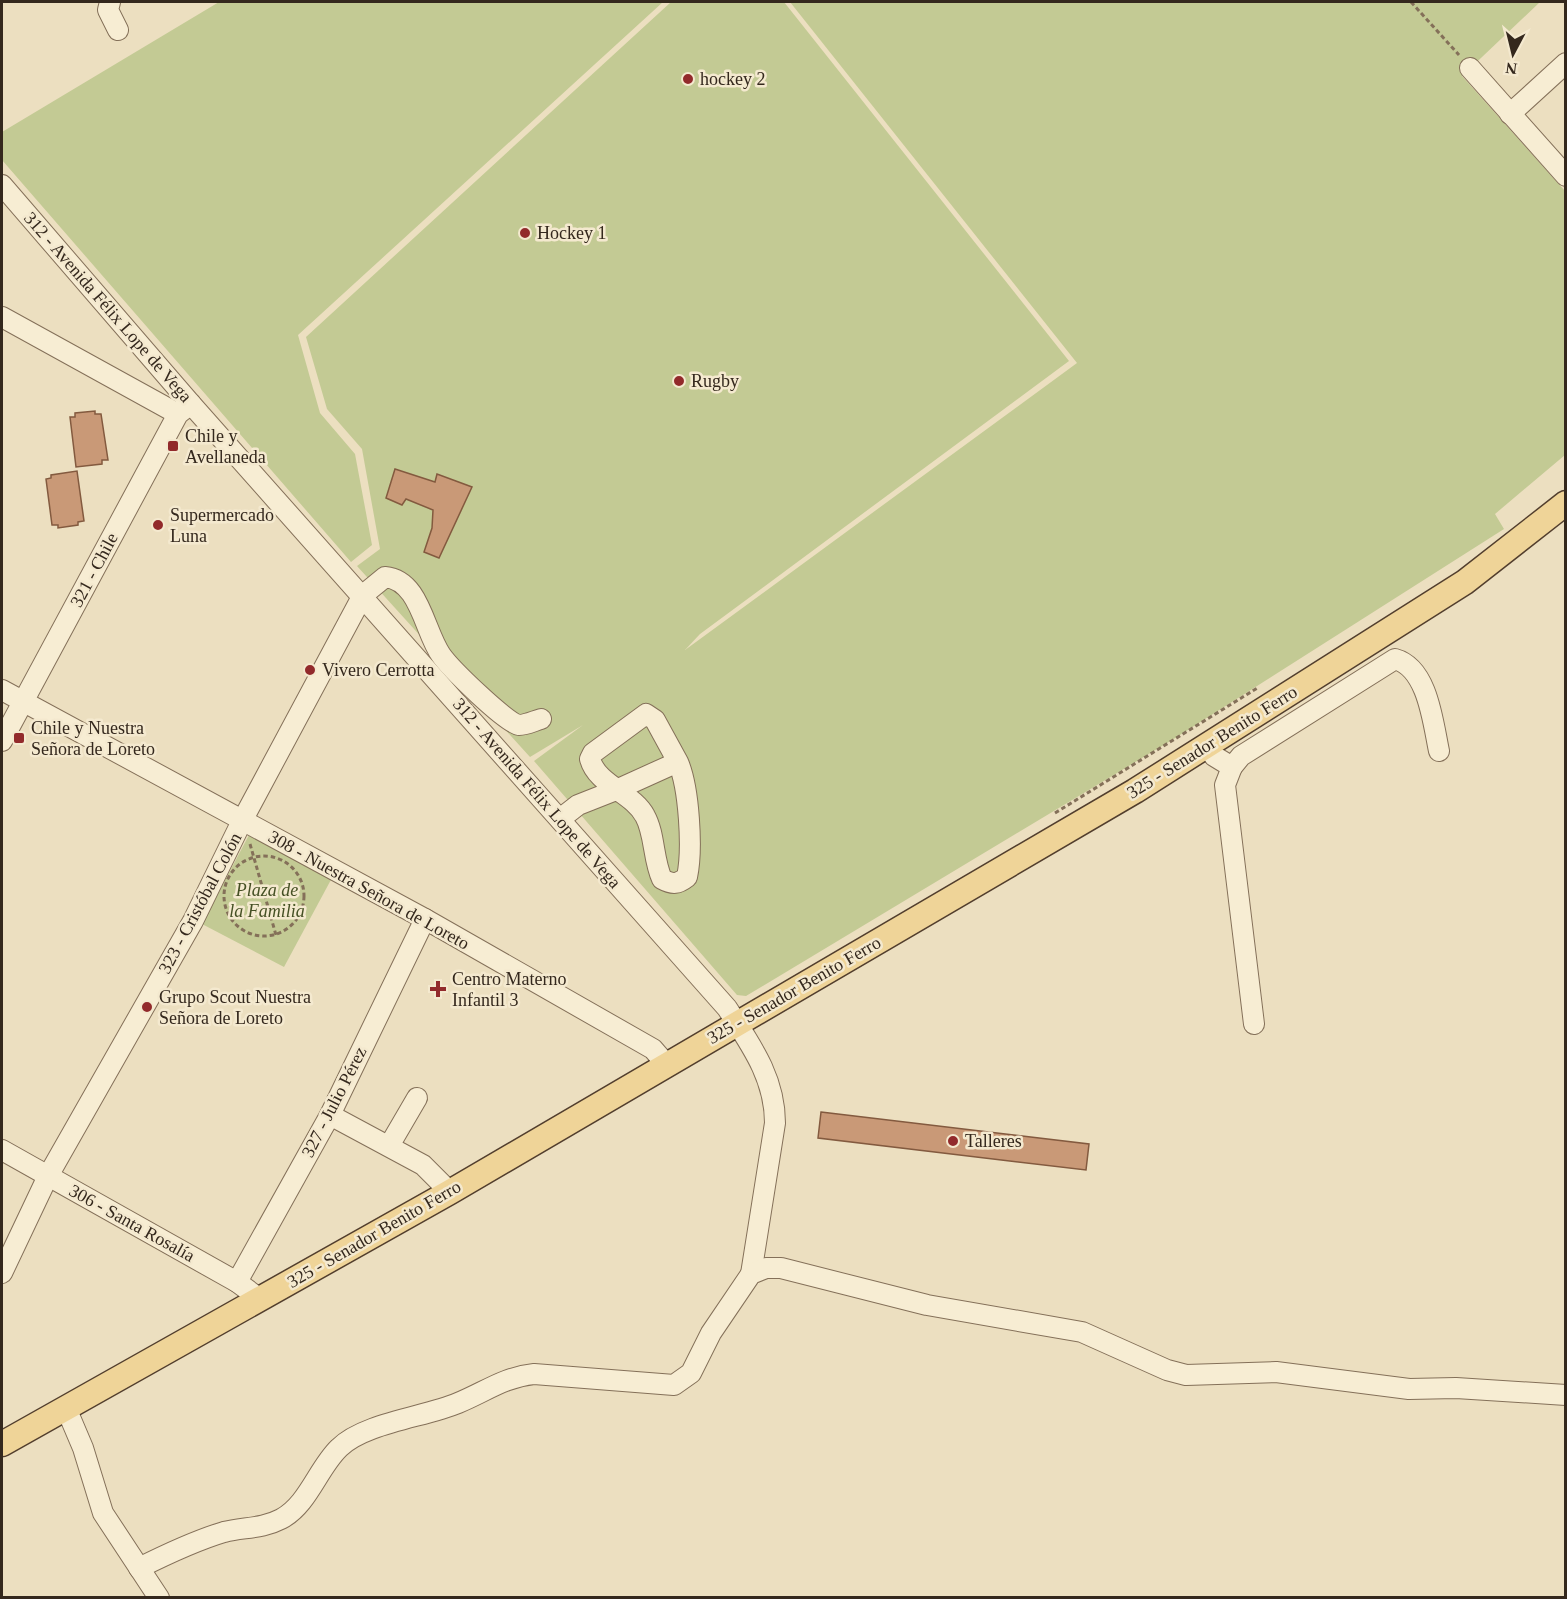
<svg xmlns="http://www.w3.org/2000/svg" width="1567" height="1599" font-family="'Times New Roman',serif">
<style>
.green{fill:#c3ca94}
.building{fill:#c99977;stroke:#835a3f;stroke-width:1.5}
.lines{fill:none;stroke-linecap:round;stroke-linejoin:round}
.minor-casing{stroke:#847059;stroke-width:22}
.major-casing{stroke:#523e2d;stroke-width:27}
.path{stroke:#847059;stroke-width:3;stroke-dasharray:4.5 3;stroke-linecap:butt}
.minor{stroke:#f7edd3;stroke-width:20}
.major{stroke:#efd498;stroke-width:24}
.poi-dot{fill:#922a2b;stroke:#f4e9cf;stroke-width:2}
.labels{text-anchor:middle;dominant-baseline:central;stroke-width:5;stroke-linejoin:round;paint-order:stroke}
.poi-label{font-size:18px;fill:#34281d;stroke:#f4e9cf;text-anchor:start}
.street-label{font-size:18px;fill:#34281d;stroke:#f4e9cf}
.park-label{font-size:18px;font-style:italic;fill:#455024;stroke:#f4e9cf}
</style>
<rect width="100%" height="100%" fill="#ecdfc0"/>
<g class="green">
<path d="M219,2H663L298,335L320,413L355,454L372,545L351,562L2,160V132Z"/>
<path d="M671,2H784L1069,361L700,634L685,650L1077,363L790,2H1540L1462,76L1565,191V455L1495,514L1504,529L1172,740L746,996L737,995L534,761L583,725L530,757L357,566L380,549L362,449L327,409L306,337Z"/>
<path d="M250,833L333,876L284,967L202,924Z"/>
</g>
<g class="building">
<path d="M95,411V414H101L108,460H102V464L76,467L70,417H75V413Z"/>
<path d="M395,469L435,482L437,474L472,487L439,558L424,552L432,528L433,510L406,499L402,505L386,498Z"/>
<path d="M77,471L84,521L78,522V525L58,528V525H52L46,479L51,478V475Z"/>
<path d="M821,1112L1089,1144L1086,1170L818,1138Z"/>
</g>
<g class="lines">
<defs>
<g id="minor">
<path d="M110,2L108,10L118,30"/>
<path d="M1470,68L1566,176"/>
<path d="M1510,114L1566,63"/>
<path d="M2,185L191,404L727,1008C751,1045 775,1078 775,1123L751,1274"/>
<path d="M2,317L178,414"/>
<path d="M2,690L425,919L653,1049L666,1064"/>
<path d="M2,741L178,414L191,404"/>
<path d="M1207,745L1214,756L1232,767L1225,785L1254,1024"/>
<path d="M1232,767L1241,756L1395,659C1428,668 1433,723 1439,751"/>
<path d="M560,819L578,805L616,790L678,762C689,787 693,849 687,877C678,884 673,885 662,879C653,860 655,834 645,816C633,793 597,785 590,759L593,753L646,714L655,720L678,762"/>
<path d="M330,1115L423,1165L450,1192"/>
<path d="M389,1146L417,1098"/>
<path d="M2,1150L237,1282L260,1299"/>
<path d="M2,1273L48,1176L193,921L242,821L363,595L385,577C420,580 424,631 441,655C450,668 506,723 519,725C526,725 534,721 541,719"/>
<path d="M237,1282L330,1115L425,919"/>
<path d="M66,1408L83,1448L103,1513L159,1598"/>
<path d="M139,1568C167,1554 194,1541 224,1532C243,1527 262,1529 281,1519C308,1505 318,1468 339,1448C364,1423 425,1417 458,1403C485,1392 504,1377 534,1374L674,1385L691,1373L711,1333L751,1274L766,1268H781L927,1305L1082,1332L1167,1370L1186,1375L1276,1372L1409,1389L1456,1388L1566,1395"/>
</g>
<path id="major" d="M2,1444L450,1192L1135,791L1465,582L1566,503"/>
</defs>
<use href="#minor" class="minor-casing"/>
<use href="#major" class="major-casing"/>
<g class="path">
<path d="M1411,2L1459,55"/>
<path d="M1055,813L1259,687"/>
<path d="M250,844L276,935"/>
<circle cx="264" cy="896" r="40"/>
</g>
<use href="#minor" class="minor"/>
<use href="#major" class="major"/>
</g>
<g class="poi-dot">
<circle cx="688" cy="79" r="6"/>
<circle cx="525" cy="233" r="6"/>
<circle cx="679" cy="381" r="6"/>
<rect x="167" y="440" width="12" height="12" rx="3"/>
<circle cx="158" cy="525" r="6"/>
<circle cx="310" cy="670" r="6"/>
<rect x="13" y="732" width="12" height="12" rx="3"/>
<path d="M435 980h6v6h6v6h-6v6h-6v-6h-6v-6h6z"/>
<circle cx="147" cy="1007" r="6"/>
<circle cx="953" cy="1141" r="6"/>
</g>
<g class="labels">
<g class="poi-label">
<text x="700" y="79">hockey 2</text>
<text x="537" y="233">Hockey 1</text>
<text x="691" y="381">Rugby</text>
<text x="185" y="436">Chile y<tspan x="185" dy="21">Avellaneda</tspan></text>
<text x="170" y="515">Supermercado<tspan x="170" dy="21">Luna</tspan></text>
<text x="322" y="670">Vivero Cerrotta</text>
<text x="31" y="728">Chile y Nuestra<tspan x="31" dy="21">Señora de Loreto</tspan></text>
<text x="452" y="979">Centro Materno<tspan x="452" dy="21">Infantil 3</tspan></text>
<text x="159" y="997">Grupo Scout Nuestra<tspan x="159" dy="21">Señora de Loreto</tspan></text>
<text x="965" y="1141">Talleres</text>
</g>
<g class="street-label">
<text transform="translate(108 307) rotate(49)">312 - Avenida Félix Lope de Vega</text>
<text transform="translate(94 570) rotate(-62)">321 - Chile</text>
<text transform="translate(1212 742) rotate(-32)">325 - Senador Benito Ferro</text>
<text transform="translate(537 793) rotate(49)">312 - Avenida Félix Lope de Vega</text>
<text transform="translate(369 890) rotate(29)">308 - Nuestra Señora de Loreto</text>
<text transform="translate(200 903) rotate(-62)">323 - Cristóbal Colón</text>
<text transform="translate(794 990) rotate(-30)">325 - Senador Benito Ferro</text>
<text transform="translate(334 1102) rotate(-63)">327 - Julio Pérez</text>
<text transform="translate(132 1223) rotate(29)">306 - Santa Rosalía</text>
<text transform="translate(374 1234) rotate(-30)">325 - Senador Benito Ferro</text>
</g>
<g class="park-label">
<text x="267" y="890">Plaza de<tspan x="267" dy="21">la Familia</tspan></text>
</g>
</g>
<rect width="1567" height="1599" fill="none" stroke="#34281d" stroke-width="6"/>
<g transform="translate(1513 54) rotate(187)" stroke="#f4e9cf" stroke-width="4.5" paint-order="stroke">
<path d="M0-4.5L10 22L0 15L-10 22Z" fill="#34281d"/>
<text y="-9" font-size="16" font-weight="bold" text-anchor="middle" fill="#34281d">N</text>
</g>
</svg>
